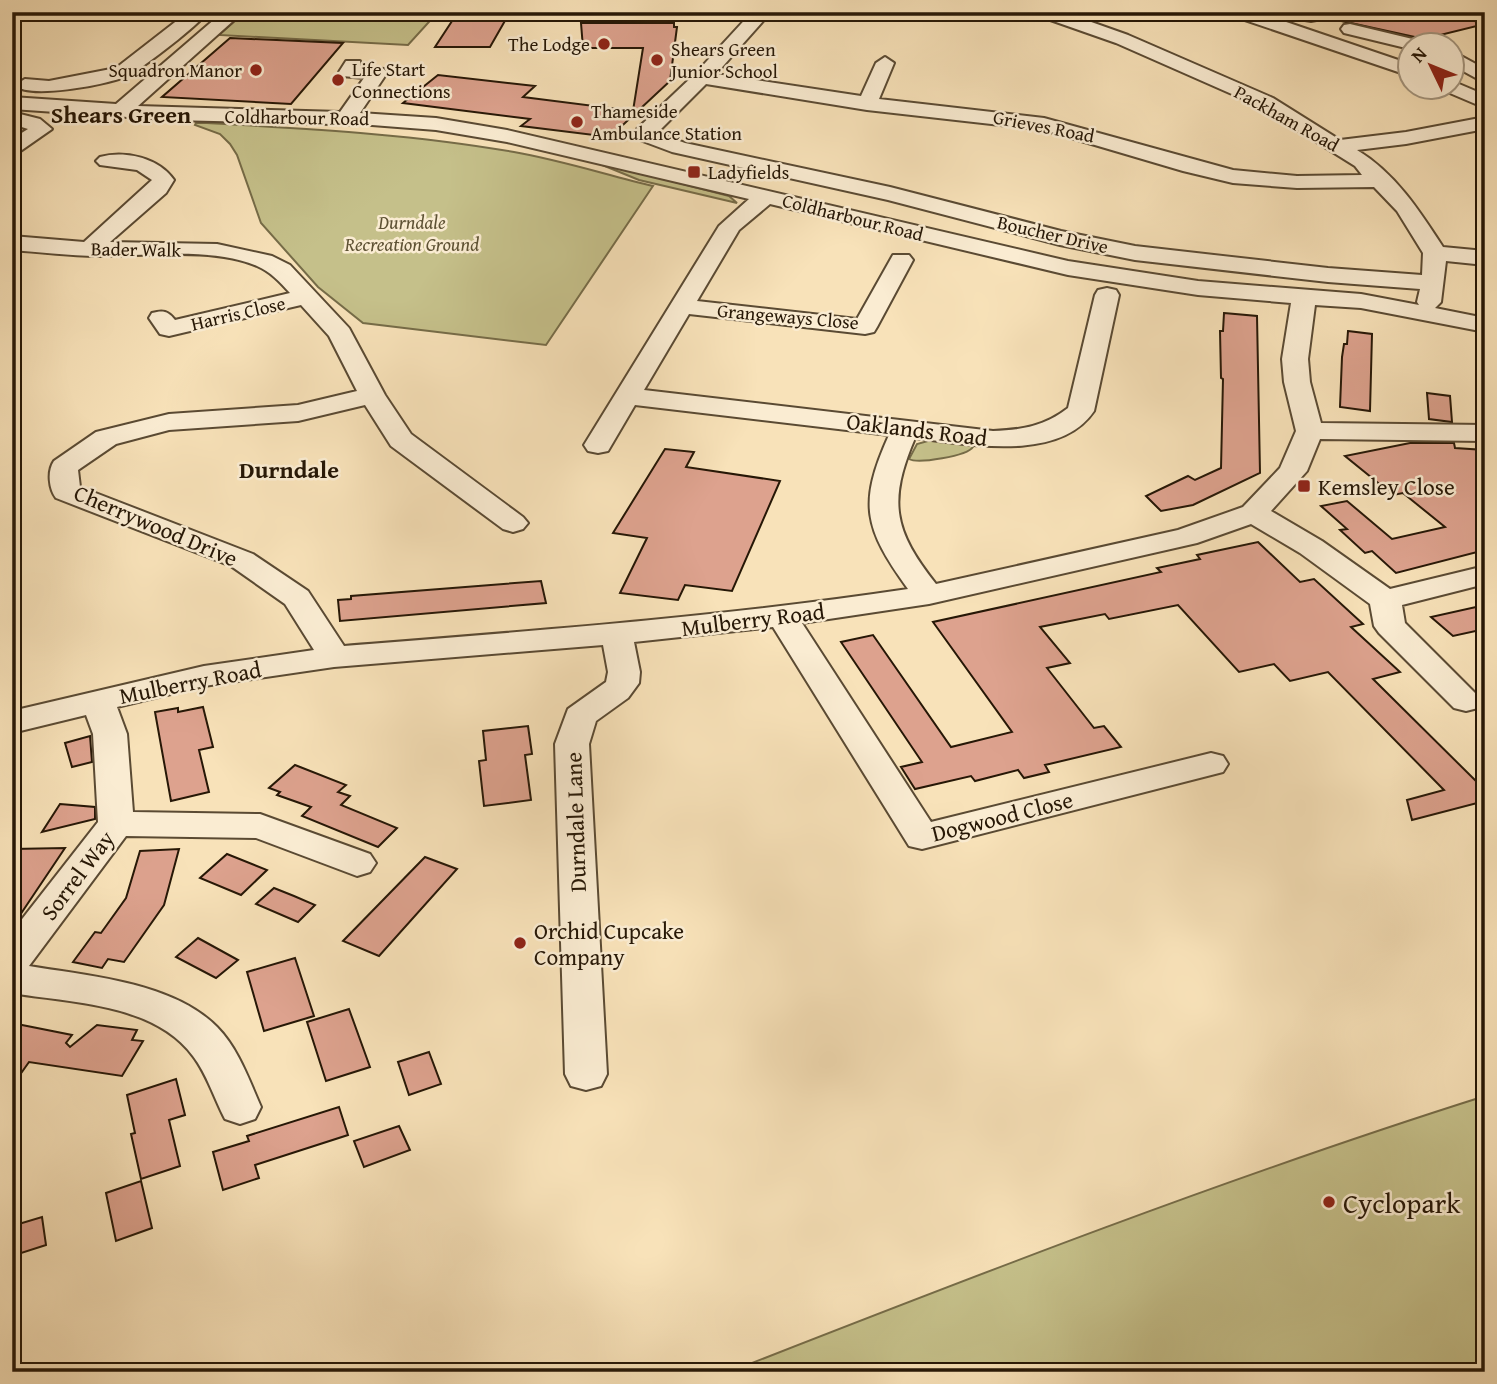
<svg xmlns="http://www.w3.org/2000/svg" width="1497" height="1384" font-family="'Gentium Book Plus',serif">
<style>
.green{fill:#c5c08a;stroke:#766c48;stroke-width:2}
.building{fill:#dda28e;stroke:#261706;stroke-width:2}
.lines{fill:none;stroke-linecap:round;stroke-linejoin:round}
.minor-casing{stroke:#5a4a33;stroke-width:4}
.minor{fill:#faecd2;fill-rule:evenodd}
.poi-dot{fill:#8f2418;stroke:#faecd2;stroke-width:2.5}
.labels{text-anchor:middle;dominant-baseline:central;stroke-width:5;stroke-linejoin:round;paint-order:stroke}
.far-poi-label{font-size:19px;fill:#261706;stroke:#faecd2;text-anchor:start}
.far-street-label{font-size:19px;fill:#261706;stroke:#faecd2}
.far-park-label{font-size:19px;font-style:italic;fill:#5e5234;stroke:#faecd2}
.street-label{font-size:23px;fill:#261706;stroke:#faecd2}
.poi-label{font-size:23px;fill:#261706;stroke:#faecd2;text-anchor:start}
.far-district-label{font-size:24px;font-weight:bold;fill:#261706;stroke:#faecd2}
.neighbourhood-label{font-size:24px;font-weight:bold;fill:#261706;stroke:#faecd2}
.near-poi-label{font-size:28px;fill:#261706;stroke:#faecd2;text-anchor:start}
</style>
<rect width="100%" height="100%" fill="#f8e2b9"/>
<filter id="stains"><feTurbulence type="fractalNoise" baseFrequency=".00286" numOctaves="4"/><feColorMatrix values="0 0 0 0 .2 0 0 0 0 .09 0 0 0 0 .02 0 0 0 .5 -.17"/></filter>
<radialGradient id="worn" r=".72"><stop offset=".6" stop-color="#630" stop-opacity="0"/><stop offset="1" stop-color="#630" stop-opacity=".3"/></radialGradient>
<g class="green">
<path d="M245,12H438L408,45L219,35Z"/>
<path d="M207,123C310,129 412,134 514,152C560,160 607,175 653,186L546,345L363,323L318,287L261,223L237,155L230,144L220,134L195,125L196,123Z"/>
<path d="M590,160L729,196L737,203L639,180Z"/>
<path d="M935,439L969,444L973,447C967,456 918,464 909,459L917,444Z"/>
<path d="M1485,1096V1372H729C979,1274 1229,1177 1485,1096Z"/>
</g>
<g class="building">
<path d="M458,12H510L490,47H435Z"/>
<path d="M1343,12H1463L1467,19L1485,24L1424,39L1337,20Z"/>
<path d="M581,23H674V27H677L670,81L610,137L521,126L530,119L403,103L438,75L535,86L523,97L633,111L643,48H583Z"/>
<path d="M230,38L343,43L291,104L162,97Z"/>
<path d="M1224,313L1257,316L1260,473L1193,505L1161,511L1146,496L1188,476L1195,480L1221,468L1223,379L1221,378L1220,331H1223Z"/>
<path d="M1348,331L1372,334L1370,411L1340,407L1342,357L1344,344H1347Z"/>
<path d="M1427,393L1450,396L1452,422L1429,419Z"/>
<path d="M1410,443H1454L1455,448L1485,450V550L1396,573L1372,551L1365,553L1340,530L1347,529L1321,506L1347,501L1392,539L1445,527L1403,493L1393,495L1345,456Z"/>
<path d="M665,449L694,452L686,467L780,481L732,591L685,585L678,600L620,593L647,538L613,533Z"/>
<path d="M1258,542L1300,582L1314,579L1363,624L1351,627L1400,672L1373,679L1485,790V801L1412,820L1407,800L1444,790L1328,672L1290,681L1274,664L1239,672L1178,605L1109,619L1105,614L1040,627L1070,663L1047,668L1094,728L1104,726L1121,747L1045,765L1049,772L1024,778L1018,770L975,781L971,776L915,789L901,767L922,762L841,642L873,635L951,747L1012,732L933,622L1161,572L1157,568L1200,559L1197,555Z"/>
<path d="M541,581L546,603L340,621L338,600L351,599V596Z"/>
<path d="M1485,605V629L1453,636L1431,617Z"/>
<path d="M203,707L213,747L199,750L209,792L171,801L155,712L178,708V712Z"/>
<path d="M528,726L532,754L525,755L531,800L484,806L479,761L486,760L483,731Z"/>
<path d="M90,736L92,762L72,767L65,743Z"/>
<path d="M295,765L346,785L338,792L350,796L341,805L397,828L378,847L302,816L311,807L277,795L280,792L269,788Z"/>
<path d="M60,804L95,807V819L42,832Z"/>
<path d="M65,848L12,927V849Z"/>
<path d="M179,849L164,905L124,962L108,959L102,968L73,962L95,932L101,933L126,898L140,851Z"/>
<path d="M227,854L267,870L241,895L200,878Z"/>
<path d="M425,857L457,869L379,956L343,941Z"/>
<path d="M274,888L294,896L315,905L298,922L256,904Z"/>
<path d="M198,938L238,960L216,978L176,957Z"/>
<path d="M295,958L314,1016L264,1031L247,972Z"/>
<path d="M349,1009L370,1067L326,1081L307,1022Z"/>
<path d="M12,1023L72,1035L66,1043L70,1047L97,1025L137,1030L132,1040L143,1041L122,1076L29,1062L12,1086Z"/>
<path d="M429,1052L441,1084L409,1095L398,1062Z"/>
<path d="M176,1079L185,1115L169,1120L180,1166L141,1179L131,1134L135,1133L127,1095Z"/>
<path d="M339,1107L348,1135L255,1165L259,1178L223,1190L213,1152L249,1141L247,1136Z"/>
<path d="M399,1126L410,1150L364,1167L354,1141Z"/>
<path d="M141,1181L152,1228L116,1241L106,1193Z"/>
<path d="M42,1217L46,1245L12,1256V1226Z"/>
</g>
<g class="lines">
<defs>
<g id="minor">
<path d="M188,12H208C196,27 149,63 131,74C115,84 27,100 15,85L25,79L49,81L116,68Z"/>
<path d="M223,12H243L138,106L340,112L364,78L342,76L339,72L346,61H360L361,67L384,69L387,73L360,113L436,118L507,130L1068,261L1198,281L1361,294L1419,305L1417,302L1420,289L1328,282L1135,260L1060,245L888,200L672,152L640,140L637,129L695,74L752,12H771L716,74L861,96L876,63L885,57L894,63L879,99L1044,118L1233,170L1297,176L1362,175L1355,166L1259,106L1116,43L1039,16L1036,12H1063L1128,35L1273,98L1340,140L1406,132L1485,117V129L1406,144L1357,150C1395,173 1419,210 1443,247L1485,251V265L1446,261L1441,302L1435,308L1485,318V332L1361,308L1315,305L1308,359L1310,382L1321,423L1485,425V441L1320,439L1307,471L1271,511L1322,541L1390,589L1485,566V584L1402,605L1405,623L1483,701L1478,708L1466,711L1454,708L1379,633L1374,626L1370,604L1300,553L1251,524L1197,543L929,604L802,623L931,822L1211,753L1223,756L1228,764L1223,772L922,849L909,846L773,627L634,642L640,672L639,683L628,698L596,721L589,744L607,1074L601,1086L586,1090L571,1086L565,1074L555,744L568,709L606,682L608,672L603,645L334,667L204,686L117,707L127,734L133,812L260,814L370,854L376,863L370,872L357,876L256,838L126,836L29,966C88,976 173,982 217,1027C238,1048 249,1080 261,1107L255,1119L240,1124L225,1119C214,1098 207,1074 193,1056C154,1003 71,1003 12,993V932L98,822L93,734L86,715L12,733V711L204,666L314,650L285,604L231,566L56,498C49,489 47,471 54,461L96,432L169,414L298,405L357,391L329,336L301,305L169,336L160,334L149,318L152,313C163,310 168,311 175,320L290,293C280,282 271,272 257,266C211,246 142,257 92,256C66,255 39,252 12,250V236L84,242L152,180L137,170L100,165L96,161L100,157C125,150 159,158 174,180L166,193L110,242L217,244L272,256L290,265L349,328L385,395L411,434L523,517L528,523L523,529L513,532L503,529L391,446L365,405L298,421L169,430L116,444L78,470L80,487L253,554L308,591L344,646C532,631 721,617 908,589C864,528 858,504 889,435L635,405L608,451L598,453L588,451L584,445L719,226L749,199L507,142L436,130L372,125L171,120L12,109V97L116,104ZM706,84L867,110L1044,130L1183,171L1233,183L1297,188L1374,187L1397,211L1423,253L1422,275L1328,268L1135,246L1061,231L890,187L685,143L657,133ZM770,204L1068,275L1198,295L1291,303L1282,359L1284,382L1296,431L1280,468L1243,507L1178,530L936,584C893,530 888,501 915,438C967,444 1059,463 1094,411L1119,295L1116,290L1107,288L1098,290L1095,295L1068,408C1045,426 1022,430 993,431L644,390L689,314L865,334L874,332L877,327L913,260L909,255H893L857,319L697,301L739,230Z"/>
<path d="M1230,12H1257L1410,64V76L1233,16Z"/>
<path d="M1305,12H1341L1338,16L1311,21L1305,20L1302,16Z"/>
<path d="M1465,12H1485V21L1468,16Z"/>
<path d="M1350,24L1425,42L1427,46H1410V49L1344,33L1341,29L1344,25Z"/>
<path d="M1452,51L1485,69V83L1452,65Z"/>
<path d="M1452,81L1485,95V108L1445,91L1443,88H1452Z"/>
<path d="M12,112L40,119L52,129L19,152L12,154V139L28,129L12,124Z"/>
</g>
</defs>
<use href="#minor" class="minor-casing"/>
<use href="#minor" class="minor"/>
</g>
<g class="poi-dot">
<circle cx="604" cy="44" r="7"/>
<circle cx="657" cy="60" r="7"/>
<circle cx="256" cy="70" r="7"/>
<circle cx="338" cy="80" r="7"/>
<circle cx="577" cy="122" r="7"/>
<rect x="687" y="165" width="14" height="14" rx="3.5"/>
<rect x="1297" y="479" width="14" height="14" rx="3.5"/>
<circle cx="520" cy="943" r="7"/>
<circle cx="1329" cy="1202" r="7"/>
</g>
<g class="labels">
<g class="far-poi-label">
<text x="590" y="44" text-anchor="end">The Lodge</text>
<text x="671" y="49">Shears Green<tspan x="671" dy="22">Junior School</tspan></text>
<text x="352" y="69">Life Start<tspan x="352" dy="22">Connections</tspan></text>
<text x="242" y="70" text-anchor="end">Squadron Manor</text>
<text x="591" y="111">Thameside<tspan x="591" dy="22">Ambulance Station</tspan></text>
<text x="708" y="172">Ladyfields</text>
</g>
<g class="far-street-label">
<text transform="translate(297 117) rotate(1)">Coldharbour Road</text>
<text transform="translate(1287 118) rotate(29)">Packham Road</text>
<text transform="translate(1044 126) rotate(11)">Grieves Road</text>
<text transform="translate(853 217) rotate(14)">Coldharbour Road</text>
<text transform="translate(1053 234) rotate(13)">Boucher Drive</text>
<text transform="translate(136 249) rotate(1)">Bader Walk</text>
<text transform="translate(238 313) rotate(-13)">Harris Close</text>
<text transform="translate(788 316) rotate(5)">Grangeways Close</text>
</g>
<g class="far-park-label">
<text x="412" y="222">Durndale<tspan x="412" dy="22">Recreation Ground</tspan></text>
</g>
<g class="street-label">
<text transform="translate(917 429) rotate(7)">Oaklands Road</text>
<text transform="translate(156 525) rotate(23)">Cherrywood Drive</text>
<text transform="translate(753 619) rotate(-7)">Mulberry Road</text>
<text transform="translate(190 682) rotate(-11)">Mulberry Road</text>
<text transform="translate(1002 816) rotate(-14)">Dogwood Close</text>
<text transform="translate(575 822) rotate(-92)">Durndale Lane</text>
<text transform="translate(77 875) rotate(-53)">Sorrel Way</text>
</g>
<g class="poi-label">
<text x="1318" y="486">Kemsley Close</text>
<text x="534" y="930">Orchid Cupcake<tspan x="534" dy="26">Company</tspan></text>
</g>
<g class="far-district-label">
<text x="121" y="114">Shears Green</text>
</g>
<g class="neighbourhood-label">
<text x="289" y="469">Durndale</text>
</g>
<g class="near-poi-label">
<text x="1343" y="1202">Cyclopark</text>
</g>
</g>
<rect width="1497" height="1384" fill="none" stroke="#f8e2b9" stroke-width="42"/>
<rect x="14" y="14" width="1469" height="1356" fill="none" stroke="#261706" stroke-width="3.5"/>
<rect x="21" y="21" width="1455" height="1342" fill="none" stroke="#261706" stroke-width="2"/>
<g transform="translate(1431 66) rotate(313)"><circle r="33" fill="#faecd2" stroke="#a59780" stroke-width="2"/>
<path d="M0-5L12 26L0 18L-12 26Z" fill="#8f2418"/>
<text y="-10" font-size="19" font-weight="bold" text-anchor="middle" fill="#261706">N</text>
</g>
<rect width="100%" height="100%" filter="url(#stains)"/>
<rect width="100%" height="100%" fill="url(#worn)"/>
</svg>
